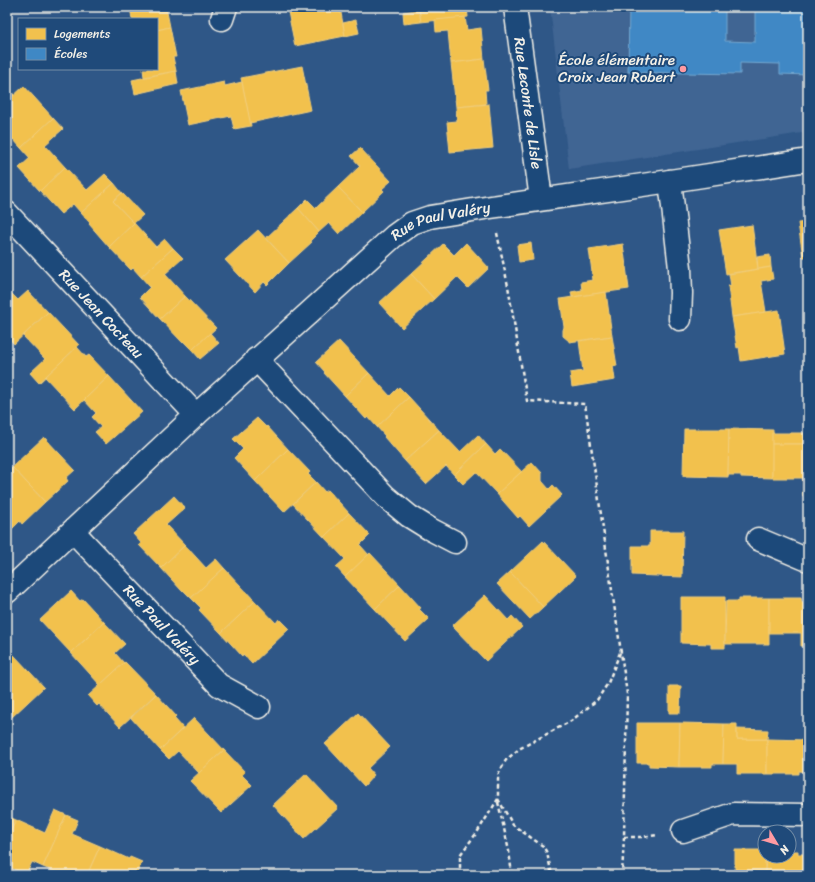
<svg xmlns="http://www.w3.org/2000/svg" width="815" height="882" font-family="Sriracha,sans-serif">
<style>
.built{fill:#406593}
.homes{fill:#f2c14e;stroke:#f3cf7c}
.schools{fill:#3f88c5;stroke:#75a8d0;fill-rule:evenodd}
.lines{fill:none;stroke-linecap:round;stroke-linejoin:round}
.minor-casing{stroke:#f4f1e8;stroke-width:25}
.path{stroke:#f4f1e8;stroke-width:2.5;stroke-dasharray:4 3;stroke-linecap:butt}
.minor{stroke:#1f4a7a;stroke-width:22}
.poi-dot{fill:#ff9aa2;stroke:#1f4a7a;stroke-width:1.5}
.labels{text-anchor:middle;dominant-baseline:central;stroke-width:4;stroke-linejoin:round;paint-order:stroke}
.poi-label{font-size:15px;fill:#f4f1e8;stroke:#1f4a7a;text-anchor:end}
.street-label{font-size:15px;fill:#f4f1e8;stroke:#1f4a7a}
</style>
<rect width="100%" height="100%" fill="#2f5787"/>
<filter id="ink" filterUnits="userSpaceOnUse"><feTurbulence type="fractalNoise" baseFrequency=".025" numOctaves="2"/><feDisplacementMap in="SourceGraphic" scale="8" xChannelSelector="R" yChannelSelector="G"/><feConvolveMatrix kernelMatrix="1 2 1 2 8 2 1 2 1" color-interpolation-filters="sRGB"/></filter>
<g filter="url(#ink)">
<path class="built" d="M550,7H808V132L569,169Z"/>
<g class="homes">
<path d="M130,7H166L170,27L157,30V19H132Z"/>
<path d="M287,7H340L345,36L295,46Z"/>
<path d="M419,7H467L468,17L421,22Z"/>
<path d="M419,10L421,22L404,24L403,12Z"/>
<path d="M465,17L467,30L481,28L484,59L451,63L448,31L436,32L435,20Z"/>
<path d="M356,20L359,33L345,36L343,23Z"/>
<path d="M170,27L176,57H173L176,71L144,77L143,69H157V30Z"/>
<path d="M484,59L488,90H485L486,104L456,107L451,63Z"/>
<path d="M302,66L311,110L250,123L241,78Z"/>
<path d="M176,71L178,84L135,94L132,80Z"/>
<path d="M224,82L225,86L242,82L251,126L234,129L231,116L188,125L181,91Z"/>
<path d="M24,86L53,118L21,148L13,139L10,141L7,138V102Z"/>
<path d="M7,87L14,95L7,102Z"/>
<path d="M489,104L493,148L450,152L447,122L457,121L456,107Z"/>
<path d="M53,118L63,129L45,145L65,167L40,191L19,168L30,158L21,148Z"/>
<path d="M360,148L391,181L382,189L384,191L362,212L338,187L360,166L351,156Z"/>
<path d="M65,167L87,190L105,174L114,183L81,213L73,204L61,214L40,191Z"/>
<path d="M114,183L122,193L113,201L134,223L109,247L89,224L90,223L81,213Z"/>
<path d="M338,187L362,212L339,234L329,223L319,232L298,208L307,199L316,208Z"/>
<path d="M122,193L143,215L134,223L113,201Z"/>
<path d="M298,208L319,232L310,241L312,242L289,263L266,238Z"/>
<path d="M808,222V257H803L798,223Z"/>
<path d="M134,223L156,247L165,239L173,248L141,277L133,268L131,270L109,247Z"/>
<path d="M752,225L758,269L726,274L719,230Z"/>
<path d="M258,230L289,263L267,285L264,282L255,292L225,260Z"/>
<path d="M466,243L489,268L468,288L457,277L434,299L411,274L443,244L454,255Z"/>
<path d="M531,243L533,260L519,262L517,245Z"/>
<path d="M623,244L629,289L572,297L571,292L582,290L581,282L593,280L589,249Z"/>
<path d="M173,248L183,258L165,274L185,296L160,319L140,297L150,287L141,277Z"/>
<path d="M770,255L771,267L758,269L757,257Z"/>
<path d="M771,267L773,279L761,281L766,312L732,317L728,286H731L729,274Z"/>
<path d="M411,274L434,299L402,328L379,303Z"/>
<path d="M8,290L18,300L28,291L48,312L14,344L7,336V291Z"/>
<path d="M606,292L612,336L569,342V341L563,336V330L564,327L560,299Z"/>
<path d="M185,296L216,328L192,350L183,341L182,342L160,319Z"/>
<path d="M779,310L785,354L741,361L739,347L737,348L732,317Z"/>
<path d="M48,312L79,345L39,383L30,373L45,359L23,336Z"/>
<path d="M210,333L219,343L200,359L192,350Z"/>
<path d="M612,336L617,366H613L615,380L572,387L570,373L583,371L579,341Z"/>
<path d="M339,341L369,373L345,396L324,373L325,372L316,362Z"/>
<path d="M77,347L86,357L89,355L109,376L75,409L45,377Z"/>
<path d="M369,373L390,396L399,387L409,397L377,427L368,417L366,419L345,396Z"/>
<path d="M109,376L142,412L106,444L95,432L101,427L92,417L96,413L84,400Z"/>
<path d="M409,397L439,430L405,461L384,437L385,436L377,427Z"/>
<path d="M257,418L266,427L267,426L288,449L255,481L234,458L243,449L233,439Z"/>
<path d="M684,429H729L728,477L683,476Z"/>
<path d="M729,429L773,430L772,478L741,477V475H728Z"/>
<path d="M439,430L460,452L478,435L486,444L454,475L446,466L426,484L405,461Z"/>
<rect x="772" y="433" width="32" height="11"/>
<path d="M44,437L75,470L66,478L68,481L45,502L12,467Z"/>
<path d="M486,444L495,454L500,449L522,472L497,494L476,472L463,484L454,475Z"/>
<path d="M772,444H808V496H803V478H772Z"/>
<path d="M288,449L310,472L308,474L316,482L284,512L255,481Z"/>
<path d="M532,462L542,473V481L549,489L553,485L562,495L529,526L520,516L518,518L497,494Z"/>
<path d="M12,467L45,502L22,524L20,521L11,530L7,526V472Z"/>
<path d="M316,482L325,492L328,490L349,513L324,537L293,504Z"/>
<path d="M174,496L185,508L166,525L185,545L161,568L139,545L141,543L133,534Z"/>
<path d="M349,513L370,535L360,545L369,555L345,577L336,567L345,559L324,537Z"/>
<path d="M650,531H683L682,577L632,575V546H650Z"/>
<path d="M543,541L576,576L543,607L510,572Z"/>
<path d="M185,545L206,568L216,559L224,568L191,598L183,590L182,591L161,568Z"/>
<path d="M370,553L400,585L375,609L345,577Z"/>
<path d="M224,568L255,601L221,633L199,610L201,608L191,598Z"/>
<path d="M510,572L543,607L530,619L497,584Z"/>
<path d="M400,585L421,608L419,609L429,619L405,641L375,609Z"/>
<path d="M71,591L80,601L83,599L104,622L71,653L40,620Z"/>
<path d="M485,595L508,620L512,616L522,627L486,661L452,626Z"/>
<path d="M681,597H725V648H711V644L681,643Z"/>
<path d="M739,598H769V644H725L726,601H739Z"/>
<path d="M769,598H801L802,602H808V646H801V633H769Z"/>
<path d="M255,601L276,623L279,619L289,629L252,664L243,654L242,656L221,633Z"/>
<path d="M104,622L125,644L115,653L124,663L100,685L71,653Z"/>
<path d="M14,655L44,687L12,717L7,712V661Z"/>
<path d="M125,662L156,694L120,727L99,704L97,706L88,696Z"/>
<path d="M669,686H681L680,713H669Z"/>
<path d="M156,694L176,716L174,718L183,728L160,750L131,718Z"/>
<path d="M358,713L390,747L368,768L374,775L364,786L325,744Z"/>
<path d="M194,718L224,750L199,773L178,751L169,759L160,750Z"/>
<path d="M637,723H680L679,767L649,766V763H637Z"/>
<path d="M680,723L724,724L723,764H712V767H679Z"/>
<path d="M724,724H737V739H767V774H737V764H723Z"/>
<path d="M737,729L768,730L767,739H737Z"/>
<path d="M767,739L808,740V772L799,771V774H767Z"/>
<path d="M224,750L245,772L242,775L252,785L221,813L190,781Z"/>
<path d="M306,774L338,808L304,839L273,805Z"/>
<path d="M55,810L66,815L43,867L32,862L26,875L7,866V839L16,820L45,833Z"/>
<path d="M66,815L78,820L72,834L100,846L87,875H54L55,872L43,867Z"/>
<path d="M7,816L16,820L7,839Z"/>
<path d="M100,846L129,859L130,857L142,862L136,875H87Z"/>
<rect x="735" y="850" width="30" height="25"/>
<path d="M789,851H798V854H808V875H765L766,856H789Z"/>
</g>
<path class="schools" d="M629,7H808V75L780,74V64L740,63V74L628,72ZM725,11H755V42L725,41Z"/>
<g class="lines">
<defs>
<g id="minor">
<path id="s1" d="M515,7L541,199"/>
<path d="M222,19L226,7"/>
<path d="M670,181L680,268L681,293L680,319"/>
<path id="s2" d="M7,213L196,415"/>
<path d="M256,359L386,497L409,516L430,529L455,542"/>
<path id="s3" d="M73,531L219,685L259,707"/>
<path d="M758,539L808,560"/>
<path id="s4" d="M7,592L196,415L394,236L412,223L430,217L491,207L670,181L808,160"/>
<path d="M683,831L733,814L808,815"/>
</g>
</defs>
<use href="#minor" class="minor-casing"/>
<g class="path">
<path d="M497,233L508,286L527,401L585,404L627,694L624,837L622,875"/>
<path d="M498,799L513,825L543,846L547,853L552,875"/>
<path d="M498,802L509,851L512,875"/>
<path d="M624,837H642L657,835"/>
<path d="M460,875V855L478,831L498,799V775L506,760L519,749L571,721L597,700L608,683L621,650"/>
</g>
<use href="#minor" class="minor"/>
</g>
</g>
<circle class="poi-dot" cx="683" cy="69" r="4"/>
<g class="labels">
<g class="poi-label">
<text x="675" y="60">École élémentaire<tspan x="675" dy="17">Croix Jean Robert</tspan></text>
</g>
<g class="street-label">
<text stroke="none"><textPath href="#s1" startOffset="97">Rue Leconte de Lisle</textPath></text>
<text stroke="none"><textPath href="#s4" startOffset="576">Rue Paul Valéry</textPath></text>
<text stroke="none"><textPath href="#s2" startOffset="138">Rue Jean Cocteau</textPath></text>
<text stroke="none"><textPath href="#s3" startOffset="129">Rue Paul Valéry</textPath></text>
</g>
</g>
<rect width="815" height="882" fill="none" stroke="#1f4a7a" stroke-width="24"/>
<rect x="12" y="12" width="791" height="858" fill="none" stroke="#f4f1e8" stroke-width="1.5" filter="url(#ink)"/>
<rect x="18" y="18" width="140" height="52" fill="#1f4a7a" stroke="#748da6"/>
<rect x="26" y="28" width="20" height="12" fill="#f2c14e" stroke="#748da6"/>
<text x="54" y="38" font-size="12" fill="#f4f1e8">Logements</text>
<rect x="26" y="48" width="20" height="12" fill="#3f88c5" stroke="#748da6"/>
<text x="54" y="58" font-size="12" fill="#f4f1e8">Écoles</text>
<g transform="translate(777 844) rotate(128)"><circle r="19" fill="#1f4a7a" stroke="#748da6"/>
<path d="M0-3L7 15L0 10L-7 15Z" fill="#ff9aa2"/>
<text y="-6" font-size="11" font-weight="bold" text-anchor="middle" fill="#f4f1e8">N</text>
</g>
</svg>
